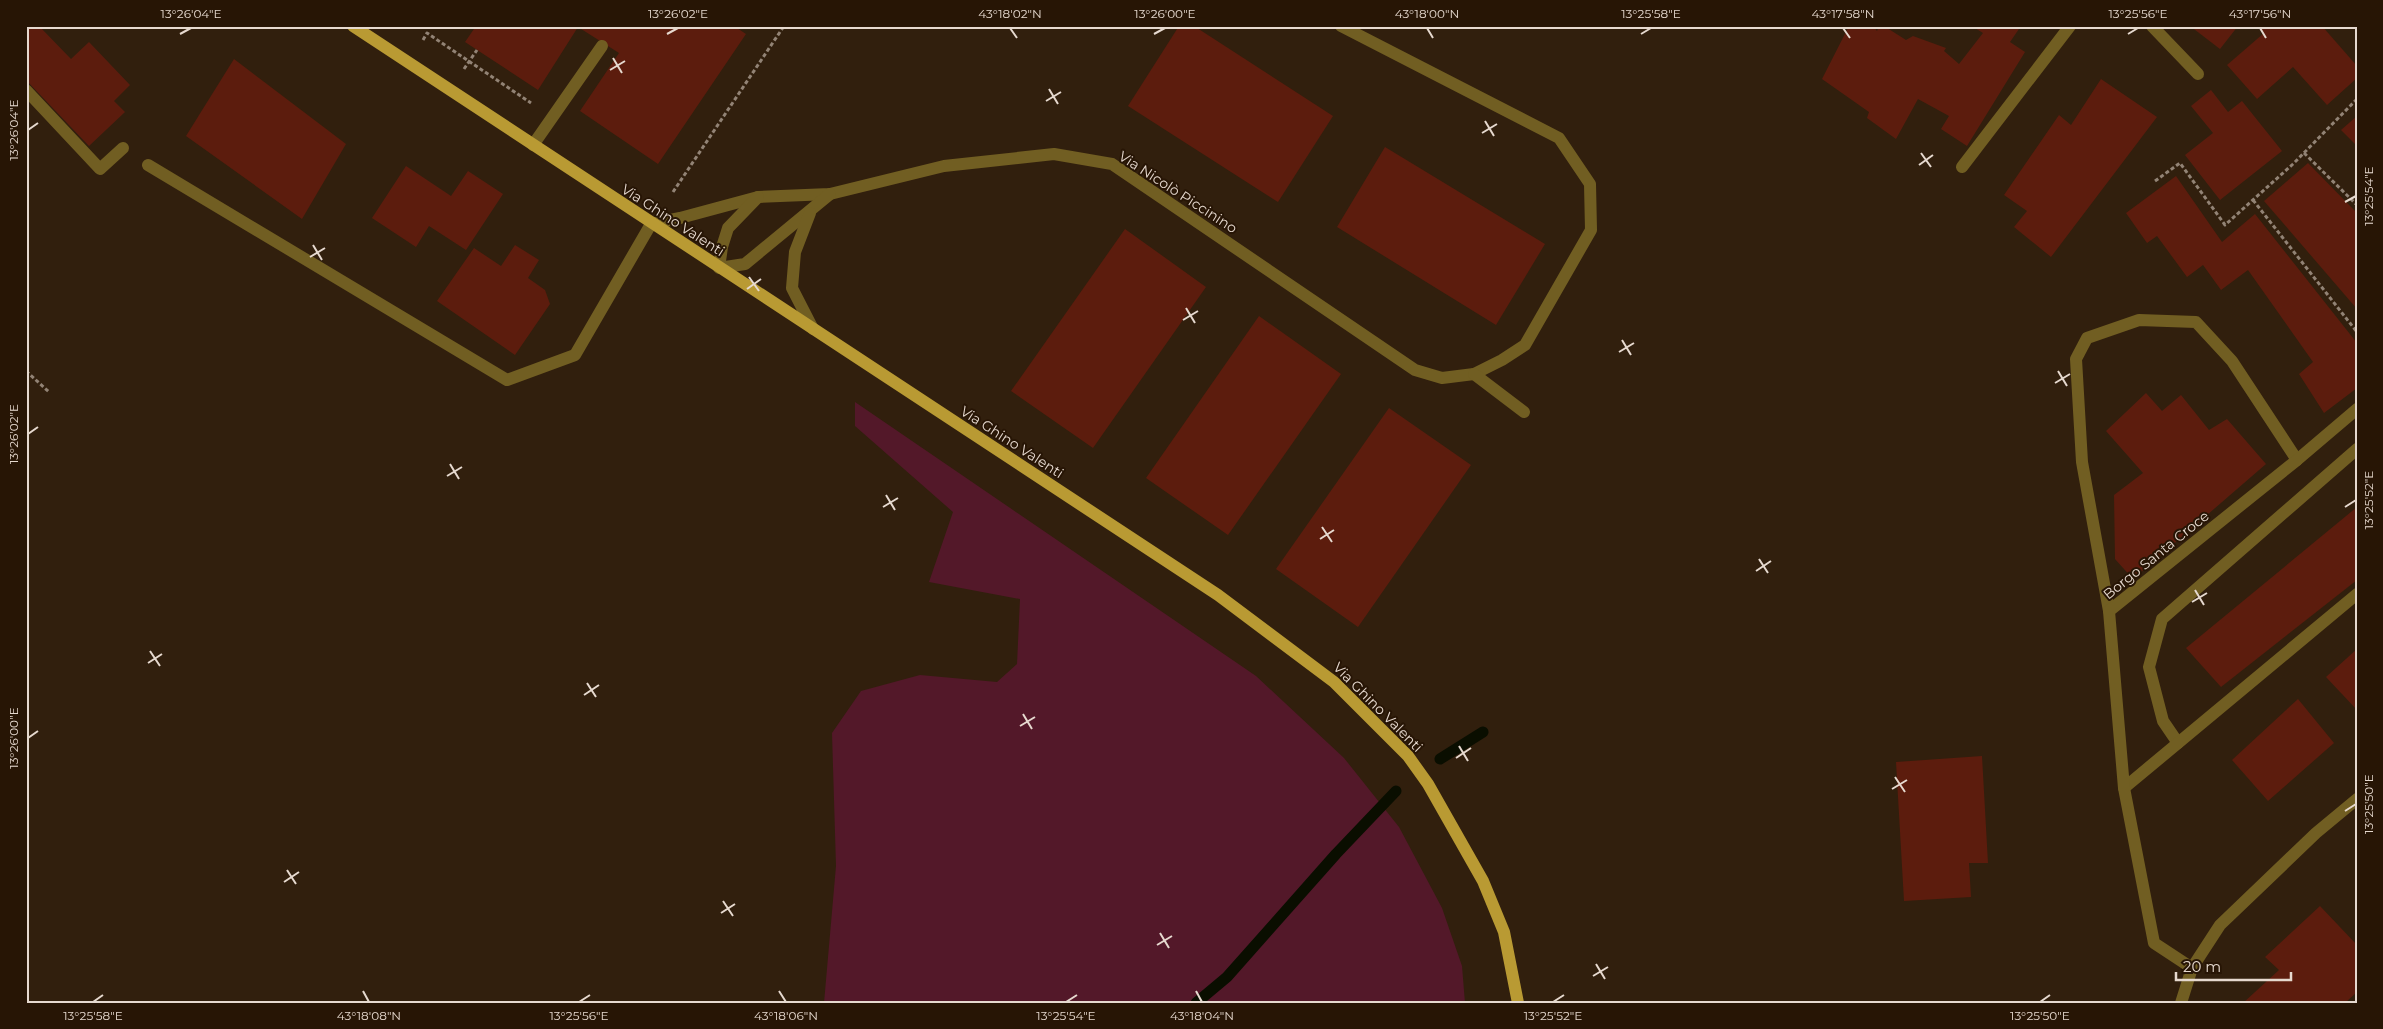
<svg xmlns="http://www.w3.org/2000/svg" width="2383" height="1029" font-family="Montserrat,sans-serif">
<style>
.green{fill:#531829}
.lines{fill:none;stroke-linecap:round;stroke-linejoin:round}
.stream{stroke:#0a0e00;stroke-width:11}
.building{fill:#5c1c0d}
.path{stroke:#928375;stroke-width:3;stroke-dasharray:4 2.5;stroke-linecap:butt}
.minor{stroke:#715e22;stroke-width:12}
.major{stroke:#b99a33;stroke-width:12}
.ticks{fill:none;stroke:#e6d9cf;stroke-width:2}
.labels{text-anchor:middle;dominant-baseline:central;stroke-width:4;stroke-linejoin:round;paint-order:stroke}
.street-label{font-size:14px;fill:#e6d9cf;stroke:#271505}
.neatline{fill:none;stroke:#e6d9cf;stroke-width:2}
.ticks-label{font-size:12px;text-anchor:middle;fill:#e6d9cf}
</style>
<rect width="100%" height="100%" fill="#311f0d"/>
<path class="green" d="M855,402L1256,676L1344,758L1399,827L1442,908L1462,966L1465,1003H824L836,866L832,733L861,691L920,675L997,682L1017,664L1020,599L929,582L953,512L855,426Z"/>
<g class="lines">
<g class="stream">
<path d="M1440,759L1483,732"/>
<path d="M1196,1003L1227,977L1336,854L1396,791"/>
</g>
</g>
<g class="building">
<path d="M26,26H39L71,59L89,42L130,85L114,101L125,112L89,146L26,80Z"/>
<path d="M476,26H734L746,34L658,164L580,111L619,53L578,27L538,90L465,42Z"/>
<path d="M1179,26H1194L1333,116L1278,202L1128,106Z"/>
<path d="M1849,26H1873L1877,31L1879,26H1884L1906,40L1913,36L1946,48L1944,51L1959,64L1983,33L1975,28L1976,26H2021L2010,42L2025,52L1967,146L1941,129L1949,116L1918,99L1896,139L1867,118L1869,112L1822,79Z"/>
<path d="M2190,26H2238L2220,49Z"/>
<path d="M2257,26H2322L2357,66V78L2327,105L2293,67L2257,99L2227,65L2264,33Z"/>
<path d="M234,59L346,144L302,219L186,136Z"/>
<path d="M2101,79L2157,117L2051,257L2014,227L2027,211L2004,195L2059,115L2071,125Z"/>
<path d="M2211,90L2228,112L2242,101L2282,151L2220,200L2185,155L2213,133L2191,106Z"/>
<path d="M2357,116V146L2341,130Z"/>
<path d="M1385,147L1545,244L1496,325L1337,227Z"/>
<path d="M2308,163L2357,213V309L2264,201Z"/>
<path d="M406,166L451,196L468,171L503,194L466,250L429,226L416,247L372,218Z"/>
<path d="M2176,176L2222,242L2255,214L2357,343V388L2324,413L2299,374L2313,362L2248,270L2221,290L2203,265L2187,277L2157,236L2147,243L2126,213Z"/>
<path d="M1125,229L1206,287L1093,448L1011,391Z"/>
<path d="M515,245L539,260L528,278L545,290L550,304L515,355L437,301L474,248L501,266Z"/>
<path d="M1259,316L1341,374L1228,535L1146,478Z"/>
<path d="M2146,393L2162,411L2181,395L2209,430L2227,419L2266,464L2133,579L2115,559L2114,495L2143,473L2106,431Z"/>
<path d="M1389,408L1471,465L1358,627L1276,569Z"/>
<path d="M2357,507V580L2221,687L2186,648Z"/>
<path d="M2357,649V710L2326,677Z"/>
<path d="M2298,699L2334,743L2268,801L2232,760Z"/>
<path d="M1982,756L1988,863H1969L1971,897L1904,901L1896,762Z"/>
<path d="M2320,906L2357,945V992L2345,1003H2243L2279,970L2265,957Z"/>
</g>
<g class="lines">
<g class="path">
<path d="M423,40L427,33L531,103"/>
<path d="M464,69L477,50"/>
<path d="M2304,153L2357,205"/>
<path d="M2155,181L2180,163L2225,225L2293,164L2357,99"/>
<path d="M673,192L784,26"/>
<path d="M2253,200L2357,332"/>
<path d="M26,371L49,392"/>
</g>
<g class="minor">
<path d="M2152,26L2198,74"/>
<path d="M26,90L100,169L123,148"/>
<path d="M533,145L602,46"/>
<path d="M148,165L507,380L575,355L651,224L680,218L758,197L830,194L944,166L1054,154L1112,164L1415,370L1442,378L1474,374L1502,360L1525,345L1591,230L1590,184L1559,138L1341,26"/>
<path d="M1962,167L2070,26"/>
<path d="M758,197L728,228L722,247L719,268L745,264L830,194"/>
<path d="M810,213L795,252L792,288L813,329"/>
<path d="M1474,374L1524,412"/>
<path d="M2109,611L2082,462L2076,359L2087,338L2139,320L2196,322L2232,361L2297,460"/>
<path d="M2178,743L2163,721L2149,667L2162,619L2357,449"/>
<path d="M2124,788L2357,594"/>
<path d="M2192,968L2154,943L2124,788L2109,611L2297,460L2357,409"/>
<path d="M2181,1003L2192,968L2220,925L2316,833L2357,799"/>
</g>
<path class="major" d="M353,26L1218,595L1334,682L1408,756L1428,784L1483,881L1504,932L1518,1003"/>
</g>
<path class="ticks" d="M1010,28L1017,38M1427,28L1433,38M1843,28L1850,38M2260,28L2266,38M180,34L191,28M667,34L678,28M1154,34L1165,28M1641,34L1651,28M2128,34L2138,28M613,58L622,73M610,70L625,61M1049,89L1058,104M1046,101L1061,92M1485,121L1494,136M28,130L38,123M1482,133L1497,124M1921,153L1931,167M1919,165L1933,155M2345,202L2356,196M313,245L322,260M310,257L325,248M749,277L759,291M747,289L761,279M1186,308L1195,323M1183,320L1198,311M1622,340L1631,355M1619,352L1634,343M2058,371L2067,386M2055,383L2070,374M28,434L38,427M450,464L459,479M447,476L462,467M886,495L895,510M883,507L898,498M2345,507L2356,500M1322,527L1332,542M1320,539L1334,530M1759,559L1768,573M1756,571L1771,561M2195,590L2204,605M2192,602L2207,593M150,651L160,666M148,663L162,654M587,683L596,697M584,695L599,685M1023,714L1032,729M1020,726L1035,717M28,738L38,731M1459,746L1468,761M1456,758L1471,748M1895,777L1905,792M1892,789L1907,780M2345,811L2356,804M287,870L296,884M284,882L299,872M723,901L733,916M721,913L735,904M1160,933L1169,948M1157,945L1172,936M1596,964L1605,979M1593,976L1608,967M363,991L369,1002M779,991L786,1002M1196,991L1202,1002M93,1002L103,995M579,1002L590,995M1066,1002L1077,995M1553,1002L1564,995M2040,1002L2050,995"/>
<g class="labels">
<g class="street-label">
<text transform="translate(1178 192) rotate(33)">Via Nicolò Piccinino</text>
<text transform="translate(673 220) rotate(33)">Via Ghino Valenti</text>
<text transform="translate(1012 442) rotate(33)">Via Ghino Valenti</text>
<text transform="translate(2156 555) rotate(-39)">Borgo Santa Croce</text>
<text transform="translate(1378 707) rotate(45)">Via Ghino Valenti</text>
</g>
</g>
<rect width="2383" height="1029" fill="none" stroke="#271505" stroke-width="55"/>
<path d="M2176 972v8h115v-8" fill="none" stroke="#e6d9cf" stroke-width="2.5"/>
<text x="2183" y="972" font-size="15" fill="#e6d9cf" stroke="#271505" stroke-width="4" paint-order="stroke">20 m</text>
<rect x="28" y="28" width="2328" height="974" class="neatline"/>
<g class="ticks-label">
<text x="191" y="18">13°26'04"E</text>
<text x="678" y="18">13°26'02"E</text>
<text x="1010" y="18">43°18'02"N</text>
<text x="1165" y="18">13°26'00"E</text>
<text x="1427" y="18">43°18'00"N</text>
<text x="1651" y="18">13°25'58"E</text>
<text x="1843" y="18">43°17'58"N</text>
<text x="2138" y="18">13°25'56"E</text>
<text x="2260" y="18">43°17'56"N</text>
<text transform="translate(14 130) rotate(-90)" y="4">13°26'04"E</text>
<text transform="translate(2369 196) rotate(-90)" y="4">13°25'54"E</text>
<text transform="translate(14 434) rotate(-90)" y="4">13°26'02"E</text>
<text transform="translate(2369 500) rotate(-90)" y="4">13°25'52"E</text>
<text transform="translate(14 738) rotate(-90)" y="4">13°26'00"E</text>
<text transform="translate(2369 804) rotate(-90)" y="4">13°25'50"E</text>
<text x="93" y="1020">13°25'58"E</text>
<text x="369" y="1020">43°18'08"N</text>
<text x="579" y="1020">13°25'56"E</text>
<text x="786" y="1020">43°18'06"N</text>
<text x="1066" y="1020">13°25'54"E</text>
<text x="1202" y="1020">43°18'04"N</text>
<text x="1553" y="1020">13°25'52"E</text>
<text x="2040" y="1020">13°25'50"E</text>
</g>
</svg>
